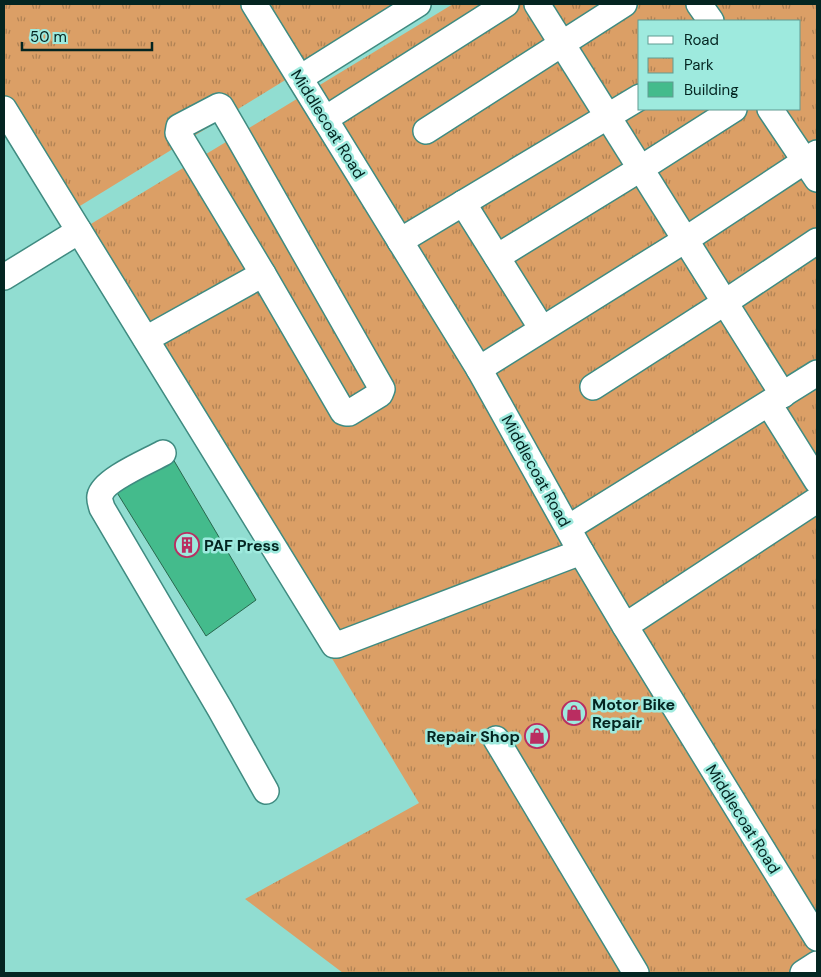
<svg xmlns="http://www.w3.org/2000/svg" width="821" height="977" font-family="'DM Sans',sans-serif">
<style>
.park{fill:url(#park-tufts);fill-rule:evenodd}
.building{fill:#44bb8c;stroke:#28674d}
.lines{fill:none;stroke-linecap:round;stroke-linejoin:round}
.minor-casing{stroke:#3f8b81;stroke-width:28}
.minor{stroke:#fff;stroke-width:25}
.labels{text-anchor:middle;dominant-baseline:central;stroke-width:5;stroke-linejoin:round;paint-order:stroke}
.street-label{font-size:16px;fill:#042521;stroke:#9eeade}
.poi-label{font-size:16px;font-weight:bold;fill:#042521;stroke:#9eeade;text-anchor:start}
</style>
<defs>
<pattern id="park-tufts" width="24" height="20" patternUnits="userSpaceOnUse" patternTransform="scale(1.25)"><rect width="24" height="20" fill="#db9f66"/><path d="M3 7l-1-3M5 7V3M7 7l1-3M15 17l-1-3M17 17v-4M19 17l1-3" fill="none" stroke="#af8154"/></pattern>
</defs>
<rect width="100%" height="100%" fill="#91ddd1"/>
<g class="park">
<path d="M4,4H409L75,209L4,100Z"/>
<path d="M453,4H817V973H343L245,899L419,803L76,233ZM640,21H800V109H640Z"/>
</g>
<path class="building" d="M173,459L256,600L206,636L116,491Z"/>
<g class="lines">
<defs>
<g id="minor">
<path d="M254,4L479,369L581,552L625,626L817,938"/>
<path d="M537,4L783,395"/>
<path d="M699,4L711,21"/>
<path d="M300,78L418,4"/>
<path d="M219,106L221,107L235,131L382,389L380,394L349,413H346L343,412L263,274L178,133L179,127Z"/>
<path d="M4,109L334,645H337L581,552"/>
<path d="M770,109L817,179"/>
<path d="M325,119L506,4"/>
<path d="M426,131L624,4"/>
<path d="M463,203L542,329"/>
<path d="M400,241L640,97"/>
<path d="M497,257L640,169L734,109"/>
<path d="M4,277L79,231"/>
<path d="M146,339L263,274"/>
<path d="M479,369L685,240L817,153"/>
<path d="M593,387L724,303L817,241"/>
<path d="M769,404L817,481"/>
<path d="M163,453C149,461 103,480 100,496C99,500 101,504 102,508L220,709L266,791"/>
<path d="M568,528L817,373"/>
<path d="M625,626L817,500"/>
<path d="M496,739L636,973"/>
<path d="M803,973L817,964"/>
</g>
</defs>
<use href="#minor" class="minor-casing"/>
<use href="#minor" class="minor"/>
</g>
<defs>
<symbol id="building-ring" viewBox="-11 -11 22 22"><circle r="9.5" fill="#9eeade" stroke="#ba2d61" stroke-width="1.5"/><path d="M-4-6H4V6H1V3H-1V6H-4ZM-2.5-4.3h1.7v1.8h-1.7ZM.8-4.3h1.7v1.8H.8ZM-2.5-1h1.7V.8h-1.7ZM.8-1h1.7V.8H.8Z" fill="#ba2d61"/></symbol>
<symbol id="shop-ring" viewBox="-11 -11 22 22"><circle r="9.5" fill="#9eeade" stroke="#ba2d61" stroke-width="1.5"/><path d="M-5-2.5h2.3a2.7 3.5 0 0 1 5.4 0H5L5.5 6h-11ZM-1.5-2.5h3a1.5 2.3 0 0 0-3 0Z" fill="#ba2d61"/></symbol>
</defs>
<g fill-rule="evenodd">
<use href="#building-ring" x="173" y="531" width="28" height="28"/>
<use href="#shop-ring" x="560" y="699" width="28" height="28"/>
<use href="#shop-ring" x="523" y="722" width="28" height="28"/>
</g>
<g class="labels">
<g class="street-label">
<text transform="translate(328 124) rotate(58)">Middlecoat Road</text>
<text transform="translate(536 471) rotate(61)">Middlecoat Road</text>
<text transform="translate(743 819) rotate(58)">Middlecoat Road</text>
</g>
<g class="poi-label">
<text x="204" y="545">PAF Press</text>
<text x="592" y="704">Motor Bike<tspan x="592" dy="18">Repair</tspan></text>
<text x="520" y="736" text-anchor="end">Repair Shop</text>
</g>
</g>
<rect width="821" height="977" fill="none" stroke="#042521" stroke-width="10"/>
<rect x="638" y="20" width="162" height="90" fill="#9eeade" stroke="#609b92"/>
<rect x="648" y="36" width="25" height="8" fill="#ffffff" stroke="#609b92"/>
<text x="684" y="45" font-size="15" fill="#042521">Road</text>
<rect x="648" y="58" width="25" height="15" fill="url(#park-tufts)" stroke="#609b92"/>
<text x="684" y="70" font-size="15" fill="#042521">Park</text>
<rect x="648" y="82" width="25" height="15" fill="#44bb8c" stroke="#609b92"/>
<text x="684" y="95" font-size="15" fill="#042521">Building</text>
<path d="M22 42v8h130v-8" fill="none" stroke="#042521" stroke-width="2.5"/>
<text x="30" y="42" font-size="15" fill="#042521" stroke="#9eeade" stroke-width="4" paint-order="stroke">50 m</text>
</svg>
